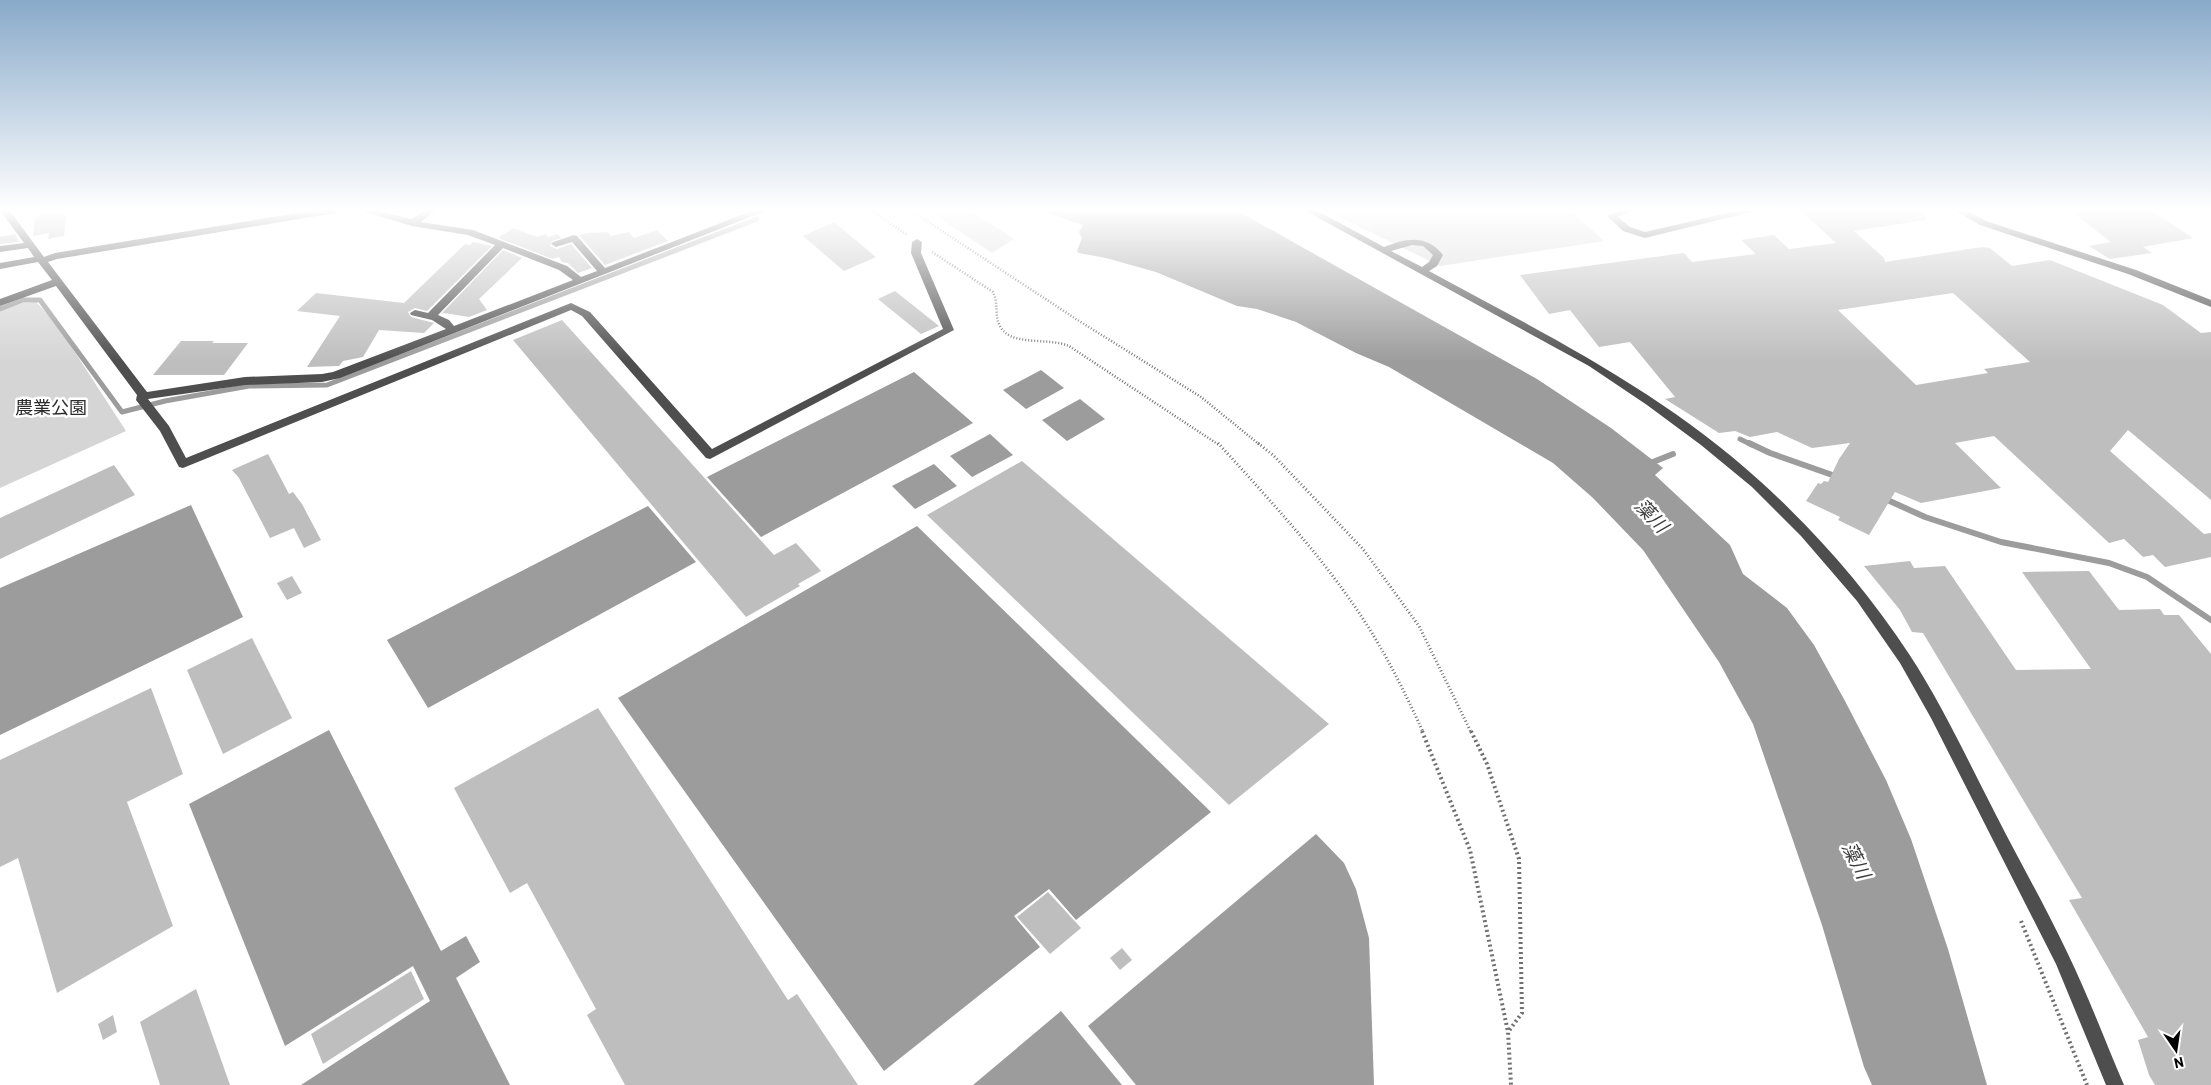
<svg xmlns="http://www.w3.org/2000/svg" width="2211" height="1085" font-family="Barlow,'Noto Sans JP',sans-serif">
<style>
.green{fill:#d5d5d5}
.water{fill:#9c9c9c}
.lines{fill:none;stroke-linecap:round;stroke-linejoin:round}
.stream-far1{stroke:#9c9c9c;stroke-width:5}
.stream{stroke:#9c9c9c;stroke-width:6}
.building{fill:#bebebe;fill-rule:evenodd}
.path-far2{stroke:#707070;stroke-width:2.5;stroke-dasharray:1 2;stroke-linecap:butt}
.path-far1{stroke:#707070;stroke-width:3;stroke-dasharray:1 2.5;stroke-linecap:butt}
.path{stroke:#707070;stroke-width:4;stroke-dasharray:2 3;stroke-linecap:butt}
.minor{fill:#4e4e4e;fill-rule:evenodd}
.labels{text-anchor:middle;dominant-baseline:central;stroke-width:5;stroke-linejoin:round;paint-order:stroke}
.park-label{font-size:18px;fill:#2c2c2c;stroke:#fff}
.water-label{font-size:19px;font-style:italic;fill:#3d3d3d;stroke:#fff}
</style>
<rect width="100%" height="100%" fill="#fff"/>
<g class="green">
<path d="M928,210H969L1014,239L992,253Z"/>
<path d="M1325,210H1570L1604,241L1440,266Z"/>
<path d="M36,302L56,323L126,431L0,488V311L22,303Z"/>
</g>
<g class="water">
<path d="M1039,210H1236L1537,379L1611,428L1663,468L1655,475L1730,545L1743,574L1787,608L1814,645L1845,701L1886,780L1911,839L1948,949L1987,1085H1872L1864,1067L1822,925L1753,724L1719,662L1643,550L1593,498L1553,463L1389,367L1356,353L1296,322L1257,309L1237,306L1156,272L1106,258L1079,253L1077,251L1082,238L1079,232L1083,225Z"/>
<path d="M1041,370L1064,388L1026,409L1003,390Z"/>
<path d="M914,372L973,423L761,537L707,477Z"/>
<path d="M1080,399L1105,419L1067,441L1042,420Z"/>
<path d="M990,434L1013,455L972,477L950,456Z"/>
<path d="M934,464L957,486L915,509L892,486Z"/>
<path d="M191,505L243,617L0,735V588Z"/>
<path d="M648,506L696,562L428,708L387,640Z"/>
<path d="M917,526L1211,812L1076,920L1049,889L1014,916L1040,947L884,1071L618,698Z"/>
<path d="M329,730L441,951L466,936L480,962L456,978L510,1085H301L430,1001L413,966L285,1046L189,804Z"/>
<path d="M1316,834L1344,863L1356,889L1369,938L1374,1085H1136L1088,1026Z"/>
<path d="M1061,1011L1122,1085H973Z"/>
</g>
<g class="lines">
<g class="stream-far1">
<path d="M0,309L23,300H40L122,412L165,401L249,386L327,385L757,219"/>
<path d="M1740,439L1752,445"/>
</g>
<g class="stream">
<path d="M1749,443L1770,453L1838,477"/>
<path d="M1648,464L1673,454"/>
<path d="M1883,498L1925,517L2001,542L2109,563L2147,577L2211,620"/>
</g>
</g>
<g class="building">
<path d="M1800,210H1925V220L1854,231L1884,258L1885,262L1982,247L1990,248L2012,266L2050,260L2163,305L2201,333L2211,332V500L2128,430L2110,451L2204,534L2211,533V557L2165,567L2153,555L2143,557L2124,539L2109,543L1994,436L1955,443L2001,488L1921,503L1895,492L1869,535L1838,520L1840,517L1806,501L1818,483L1821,484L1824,481L1828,482L1839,459L1850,443L1812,448L1777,432L1750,437L1735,431L1719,433L1665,399L1675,397L1630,342L1599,347L1570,310L1549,314L1520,275L1684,253L1692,262L1756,254L1741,240L1774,235L1789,249L1836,243ZM1953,293L2030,362L1984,369L1988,373L1916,385L1838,310Z"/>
<path d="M2069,210H2150L2193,238L2143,247L2152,253L2110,259L2089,246L2111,242Z"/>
<path d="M58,211L57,214L67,212L64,236L48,239L49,233L33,236L35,216Z"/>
<path d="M834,222L876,257L844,271L803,236Z"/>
<path d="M513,228L537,237L546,234L548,237L558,234L561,238L552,241L550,246L557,249L571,244L592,268L578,273L568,263L562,262L559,257L553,259L498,238Z"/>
<path d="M657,230L668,241L605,265L579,235L587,233L607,232L611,236L629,232L634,238Z"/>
<path d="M15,234L19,242L0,244V237Z"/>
<path d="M473,242L492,246L427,311L415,308L408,312L411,317L434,323L424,333L379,330L363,357L343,361L339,366L307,367L340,316L297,311L316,293L404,303L465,244L470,245Z"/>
<path d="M503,250L522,258L479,299L487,310L469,317L444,313L441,314Z"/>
<path d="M895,291L939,326L921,334L878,299Z"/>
<path d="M562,320L774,555L796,543L821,571L798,584L800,586L746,617L513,340Z"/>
<path d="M181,341H214L212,343H248L224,375H153Z"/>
<path d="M268,454L289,494L293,492L302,504L321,540L304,548L294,528L270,538L239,478L232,470Z"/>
<path d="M1022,461L1329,724L1229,805L927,515Z"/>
<path d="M114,465L135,495L0,559V518Z"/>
<path d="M1910,561L1914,568L1945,566L2016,670L2091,669L2022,572L2089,571L2119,610L2160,609L2164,615H2179L2211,654V1085H2155L2149,1075L2138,1040L2148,1037L2069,900L2082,898L1923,633L1912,632L1900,610L1864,566Z"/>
<path d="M292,576L302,593L287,600L277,583Z"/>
<path d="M252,638L292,718L223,754L187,670Z"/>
<path d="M151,688L183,774L127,802L173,926L57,993L18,858L0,867V760Z"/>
<path d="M598,708L788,1000L797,994L858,1085H625L587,1015L596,1009L527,883L510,893L454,788Z"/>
<path d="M1048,892L1081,928L1050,954L1017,917Z"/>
<path d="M1122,948L1132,960L1120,970L1110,958Z"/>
<path d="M411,971L424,999L323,1064L311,1034Z"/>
<path d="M196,989L230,1085H160L140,1022Z"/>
<path d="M113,1015L117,1032L103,1040L98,1024Z"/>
</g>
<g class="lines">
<g class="path-far2">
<path d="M871,210L907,235"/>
<path d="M910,210L1076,319L1201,397L1260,445"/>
<path d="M932,252L993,292C999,303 994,316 1000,326C1010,347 1049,337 1069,346L1219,445"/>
</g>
<g class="path-far1">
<path d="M1218,443C1265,495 1313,546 1353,604C1381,644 1403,688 1423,732"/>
<path d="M1258,443L1274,456L1363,549L1419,626L1471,732"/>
</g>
<g class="path">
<path d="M1422,731L1470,850L1508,1032L1511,1085"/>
<path d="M1471,731L1487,764L1519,859L1522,1013L1508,1032"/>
<path d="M2021,921L2087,1085"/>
</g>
<g class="minor">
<path d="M0,210H9L44,257L55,253L315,210H339L335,213L57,259L48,262L147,392L245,377L322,374L333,372L446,329L432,320L411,315L410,313L415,310L428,313L495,245L468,235L412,226L359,210H376L411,219L426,210H436L421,222L473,230L567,266L581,277L597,271L572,242L556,247L551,244L553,242L574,235L577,236L605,268L754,210H768L340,378L322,382L245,385L148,399L169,426L186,458L571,303L590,312L712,449L943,329L911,253L912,242L917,239L922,242L921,253L954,330L710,459L706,458L582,316L571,310L183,468L179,467L160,431L136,400L137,395L56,286L0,306V299L52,280L38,262L0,269V263L34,257L28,248L0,252V246L24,243ZM503,248L559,270L573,280L454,326L449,320L438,315Z"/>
<path d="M1304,210H1316L1384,247C1406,238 1427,234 1443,255L1437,266L1429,271C1545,334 1663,392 1761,482C1817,533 1867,590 1909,654C1942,704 1968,761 1996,815C2019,860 2045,906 2067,952C2088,995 2105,1041 2124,1085H2106L2056,964L1931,718L1900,663L1857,601L1801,536L1752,487L1701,445L1647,405L1589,366ZM1412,245L1423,246L1433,255L1429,262L1422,267L1391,251Z"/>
<path d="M1619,210H1634L1618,217L1630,227L1645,232L1740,210H1759L1645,238L1623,231L1607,216Z"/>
<path d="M1954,210H1966L1986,221L2136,270L2211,300V307L2128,274L1980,225Z"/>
</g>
</g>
<linearGradient id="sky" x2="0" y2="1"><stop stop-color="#89aaca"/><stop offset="0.58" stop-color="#fff"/><stop offset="1" stop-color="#fff" stop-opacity="0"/></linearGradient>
<rect width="2211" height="362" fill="url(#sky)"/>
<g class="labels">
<g class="park-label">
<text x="51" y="407">農業公園</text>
</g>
<g class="water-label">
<text transform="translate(1652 515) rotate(46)">藻川</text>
<text transform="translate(1857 860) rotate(63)">藻川</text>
</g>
</g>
<g transform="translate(2176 1050) rotate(167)" stroke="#ffffff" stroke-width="4" paint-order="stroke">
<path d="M0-4L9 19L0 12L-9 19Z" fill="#000000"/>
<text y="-8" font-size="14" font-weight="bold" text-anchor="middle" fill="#000000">N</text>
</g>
</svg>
